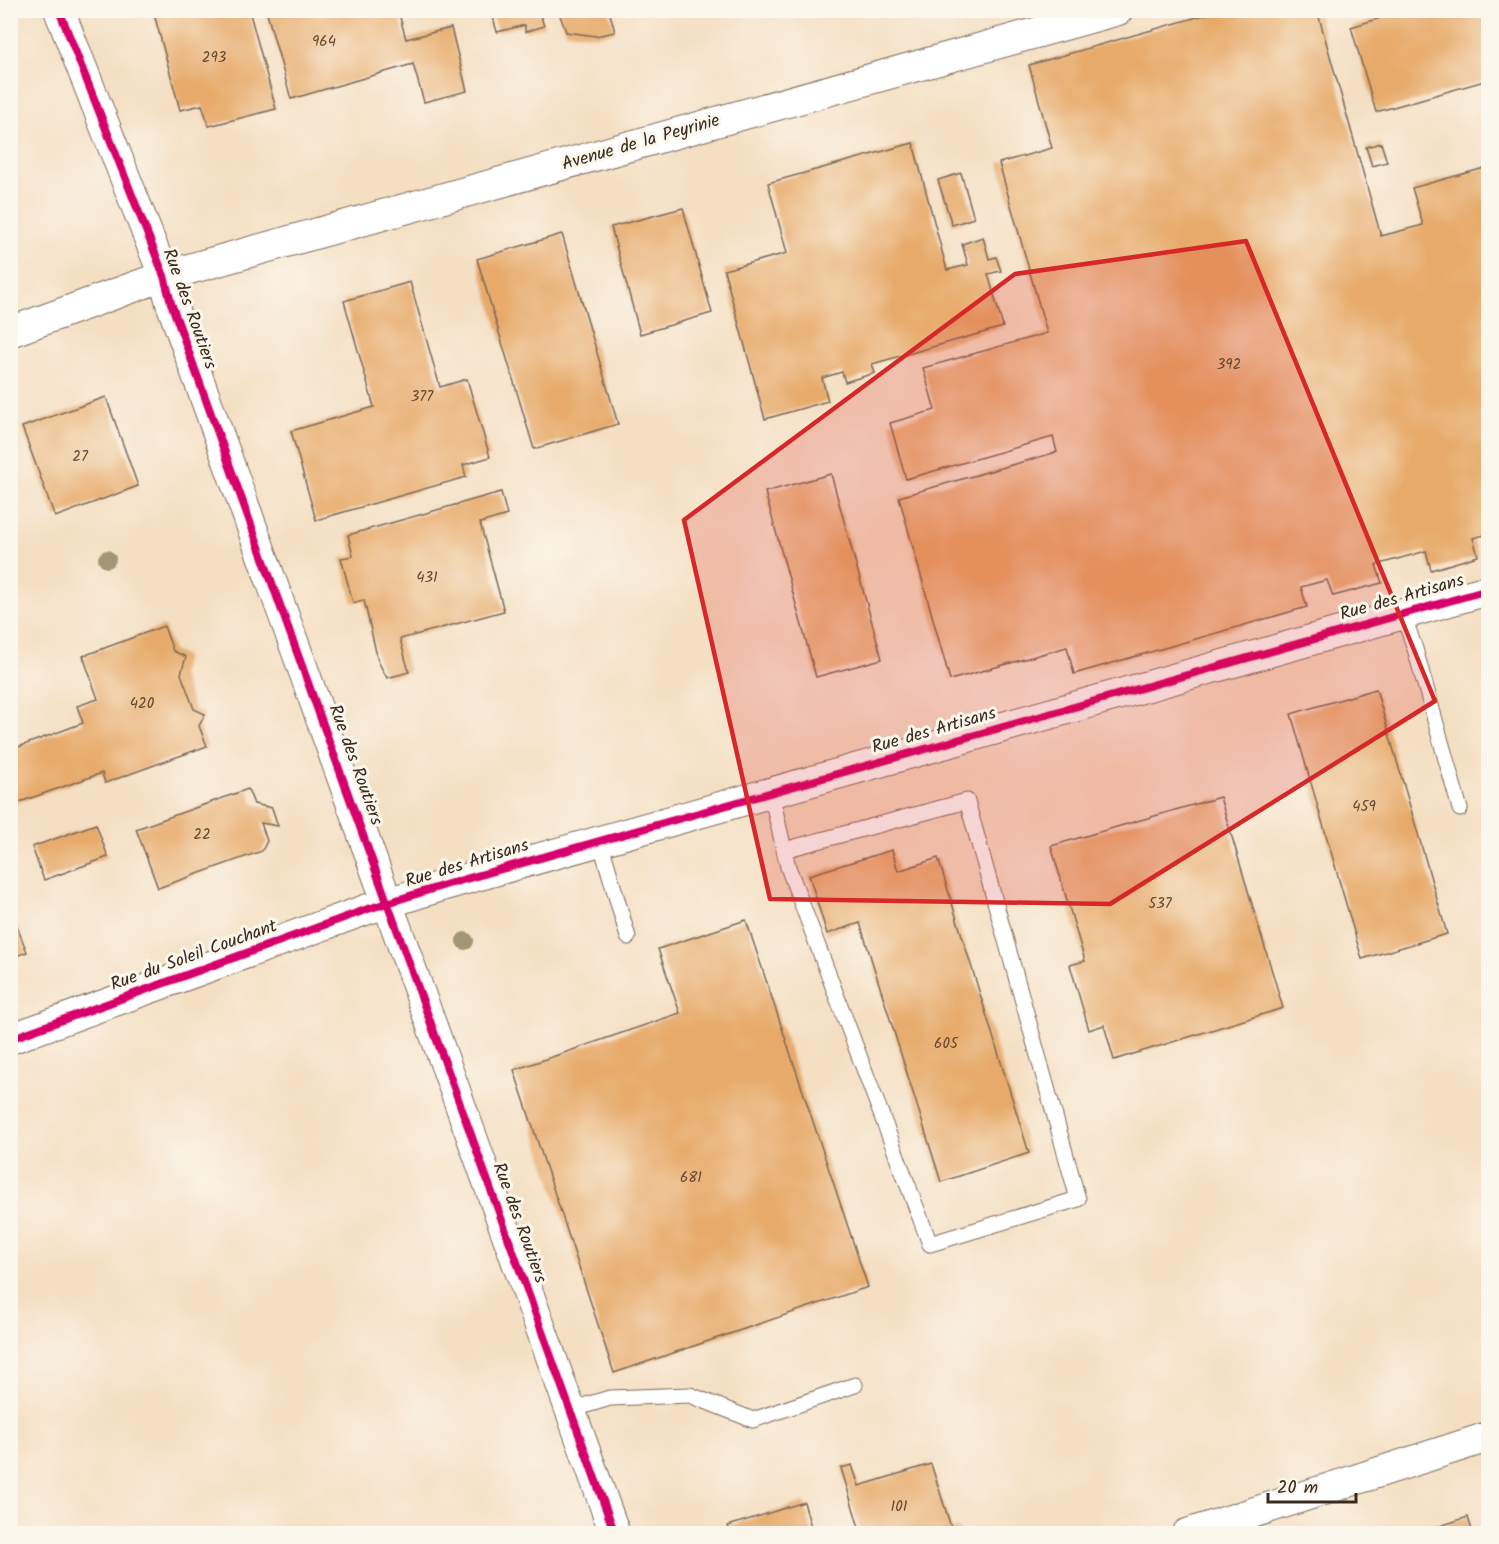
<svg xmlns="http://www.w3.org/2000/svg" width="1499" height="1544" font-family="Kalam,sans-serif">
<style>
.building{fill:#e7aa6b}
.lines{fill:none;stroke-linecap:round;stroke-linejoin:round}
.lane-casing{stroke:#7c6958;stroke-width:17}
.street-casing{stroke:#7c6958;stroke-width:32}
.lane{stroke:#fff;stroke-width:15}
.street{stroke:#fff;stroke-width:30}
.cycleway-casing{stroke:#fbf7ec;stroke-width:11}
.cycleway{stroke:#d6006c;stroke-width:8}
.tree{fill:#a39675}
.marked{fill:#d62828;fill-opacity:0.2;stroke:#d62828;stroke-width:4.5;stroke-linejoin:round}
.labels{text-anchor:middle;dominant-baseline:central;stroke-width:6;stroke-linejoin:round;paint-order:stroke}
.number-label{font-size:15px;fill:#664a31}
.street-label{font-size:18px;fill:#3b2a1e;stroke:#fbf7ec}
</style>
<rect width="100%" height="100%" fill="#fbf7ec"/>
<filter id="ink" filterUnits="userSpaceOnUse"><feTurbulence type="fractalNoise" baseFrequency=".0167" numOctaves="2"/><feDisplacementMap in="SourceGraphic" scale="12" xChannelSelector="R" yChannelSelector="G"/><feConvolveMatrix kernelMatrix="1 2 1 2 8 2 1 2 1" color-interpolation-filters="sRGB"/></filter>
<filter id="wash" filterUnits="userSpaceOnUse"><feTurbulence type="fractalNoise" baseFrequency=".008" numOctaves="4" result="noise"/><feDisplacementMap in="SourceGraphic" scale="24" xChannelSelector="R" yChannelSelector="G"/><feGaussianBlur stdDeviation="1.35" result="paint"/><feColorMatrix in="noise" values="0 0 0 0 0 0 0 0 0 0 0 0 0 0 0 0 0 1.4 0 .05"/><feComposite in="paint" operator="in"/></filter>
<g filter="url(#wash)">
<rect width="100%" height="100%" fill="#f4dfc3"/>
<g id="blocks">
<g class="building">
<path d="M153,10H249L276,109L209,126L202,105L180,110Z"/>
<path d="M266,10H398L406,39L451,28L467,91L424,102L413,64L291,99Z"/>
<path d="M491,10H549V11L540,14L544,26L525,32V25L497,32Z"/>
<path d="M558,10H609L615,32L596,36L566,32Z"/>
<path d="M1222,10H1317L1381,236L1423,225L1412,188L1488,167V534L1473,538L1478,556L1431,570L1426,551L1376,565L1382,583L1333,596L1327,580L1301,587L1307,607L1074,674L1067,647L950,680L899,497L1057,452L1053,437L906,479L890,423L935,410L923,368L1047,333L999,163L1052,148L1029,65Z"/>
<path d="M1406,10H1488V80L1376,112L1351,27Z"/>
<path d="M913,143L947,270L968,265L962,244L983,237L989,259L996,257L1001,271L988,274L1003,327L872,364L875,373L845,382L842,372L822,378L828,401L765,419L724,270L787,253L768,183Z"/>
<path d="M1381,143L1387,162L1372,166L1366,147Z"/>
<path d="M961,173L974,218L952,225L938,180Z"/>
<path d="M683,208L712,313L640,334L611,227Z"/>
<path d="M562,234L618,424L534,449L477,259Z"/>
<path d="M410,282L440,387L467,379L490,457L463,465L466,477L316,520L291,431L374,407L344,301Z"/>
<path d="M106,397L138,486L55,517L22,427Z"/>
<path d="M831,474L882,659L816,677L765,492Z"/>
<path d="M501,492L507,515L480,523L504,611L400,639L409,672L387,678L378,661L364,600L353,603L341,558L353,556L348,535Z"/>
<path d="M164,626L173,651L186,657L181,674L194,709L205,714L199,726L207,746L105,783L102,773L14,804L10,793V750L83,723L77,706L98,699L83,656Z"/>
<path d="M1376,689L1447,934L1362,959L1291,714Z"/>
<path d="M248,789L254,804L272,808L278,826L261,823L267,841L262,851L158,888L136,829Z"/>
<path d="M1220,797L1283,1008L1114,1060L1104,1025L1089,1030L1070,965L1085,961L1051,846Z"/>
<path d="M96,824L108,857L44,880L32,847Z"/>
<path d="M892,850L898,871L938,858L1029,1153L941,1182L860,923L827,934L809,875Z"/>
<path d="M10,909L27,952L10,958Z"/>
<path d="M746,920L868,1287L614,1373L514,1070L680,1013L658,949Z"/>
<path d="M931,1464L952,1530L958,1528L960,1534H861L841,1468L852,1465L859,1486Z"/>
<path d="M804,1502L813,1534H731L728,1526Z"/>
<path d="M1468,1517L1473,1534H1419L1418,1533Z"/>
</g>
</g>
</g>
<g filter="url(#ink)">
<use href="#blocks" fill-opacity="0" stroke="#7c6958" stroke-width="1.5"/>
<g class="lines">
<defs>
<g id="lane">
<path d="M1403,614L1415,649L1460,809"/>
<path d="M771,793L788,867L930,1244L1078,1199L967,801L784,850"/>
<path d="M600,841L628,937"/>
<path d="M570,1410L610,1398L690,1395L753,1420L855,1385"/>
</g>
<g id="street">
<path d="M59,10L164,276L171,303L615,1534"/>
<path d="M10,332L164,276L1118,10"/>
<path d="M10,1039L368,909L448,884L1488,590"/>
<path d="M1187,1534L1488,1437"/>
</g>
</defs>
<use href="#lane" class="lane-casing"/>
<use href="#street" class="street-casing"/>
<use href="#lane" class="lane"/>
<use href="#street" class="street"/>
<defs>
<g id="cycleway">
<path d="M59,10L164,276L171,303L615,1534"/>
<path d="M10,1039L368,909L448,884L1488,590"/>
</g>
</defs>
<use href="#cycleway" class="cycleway-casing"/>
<use href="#cycleway" class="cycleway"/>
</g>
<g class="tree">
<circle cx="107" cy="559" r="9"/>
<circle cx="465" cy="941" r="9"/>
</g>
</g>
<path class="marked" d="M1246,241L1435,701L1110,904L770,899L684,520L1015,274Z"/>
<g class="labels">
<g class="number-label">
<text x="324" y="42">964</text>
<text x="214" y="58">293</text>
<text x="1229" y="365">392</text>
<text x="422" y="397">377</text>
<text x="80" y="457">27</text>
<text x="427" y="578">431</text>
<text x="142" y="704">420</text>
<text x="1364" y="807">459</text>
<text x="202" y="835">22</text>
<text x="1160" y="904">537</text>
<text x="946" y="1044">605</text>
<text x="691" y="1178">681</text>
<text x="899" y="1507">101</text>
</g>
<g class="street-label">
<text transform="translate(641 143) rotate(-16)">Avenue de la Peyrinie</text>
<text transform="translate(189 309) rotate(70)">Rue des Routiers</text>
<text transform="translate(1402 598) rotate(-16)">Rue des Artisans</text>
<text transform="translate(934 731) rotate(-16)">Rue des Artisans</text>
<text transform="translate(355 765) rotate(70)">Rue des Routiers</text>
<text transform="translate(467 864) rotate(-17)">Rue des Artisans</text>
<text transform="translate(194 956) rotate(-20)">Rue du Soleil Couchant</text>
<text transform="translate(519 1223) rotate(70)">Rue des Routiers</text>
</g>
</g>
<rect width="1499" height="1544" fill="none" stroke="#fbf7ec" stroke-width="36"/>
<path d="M1268 1493v9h88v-9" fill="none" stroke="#3b2a1e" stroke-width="3"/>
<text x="1277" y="1493" font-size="18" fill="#3b2a1e" stroke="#fbf7ec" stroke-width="4.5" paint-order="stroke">20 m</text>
</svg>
